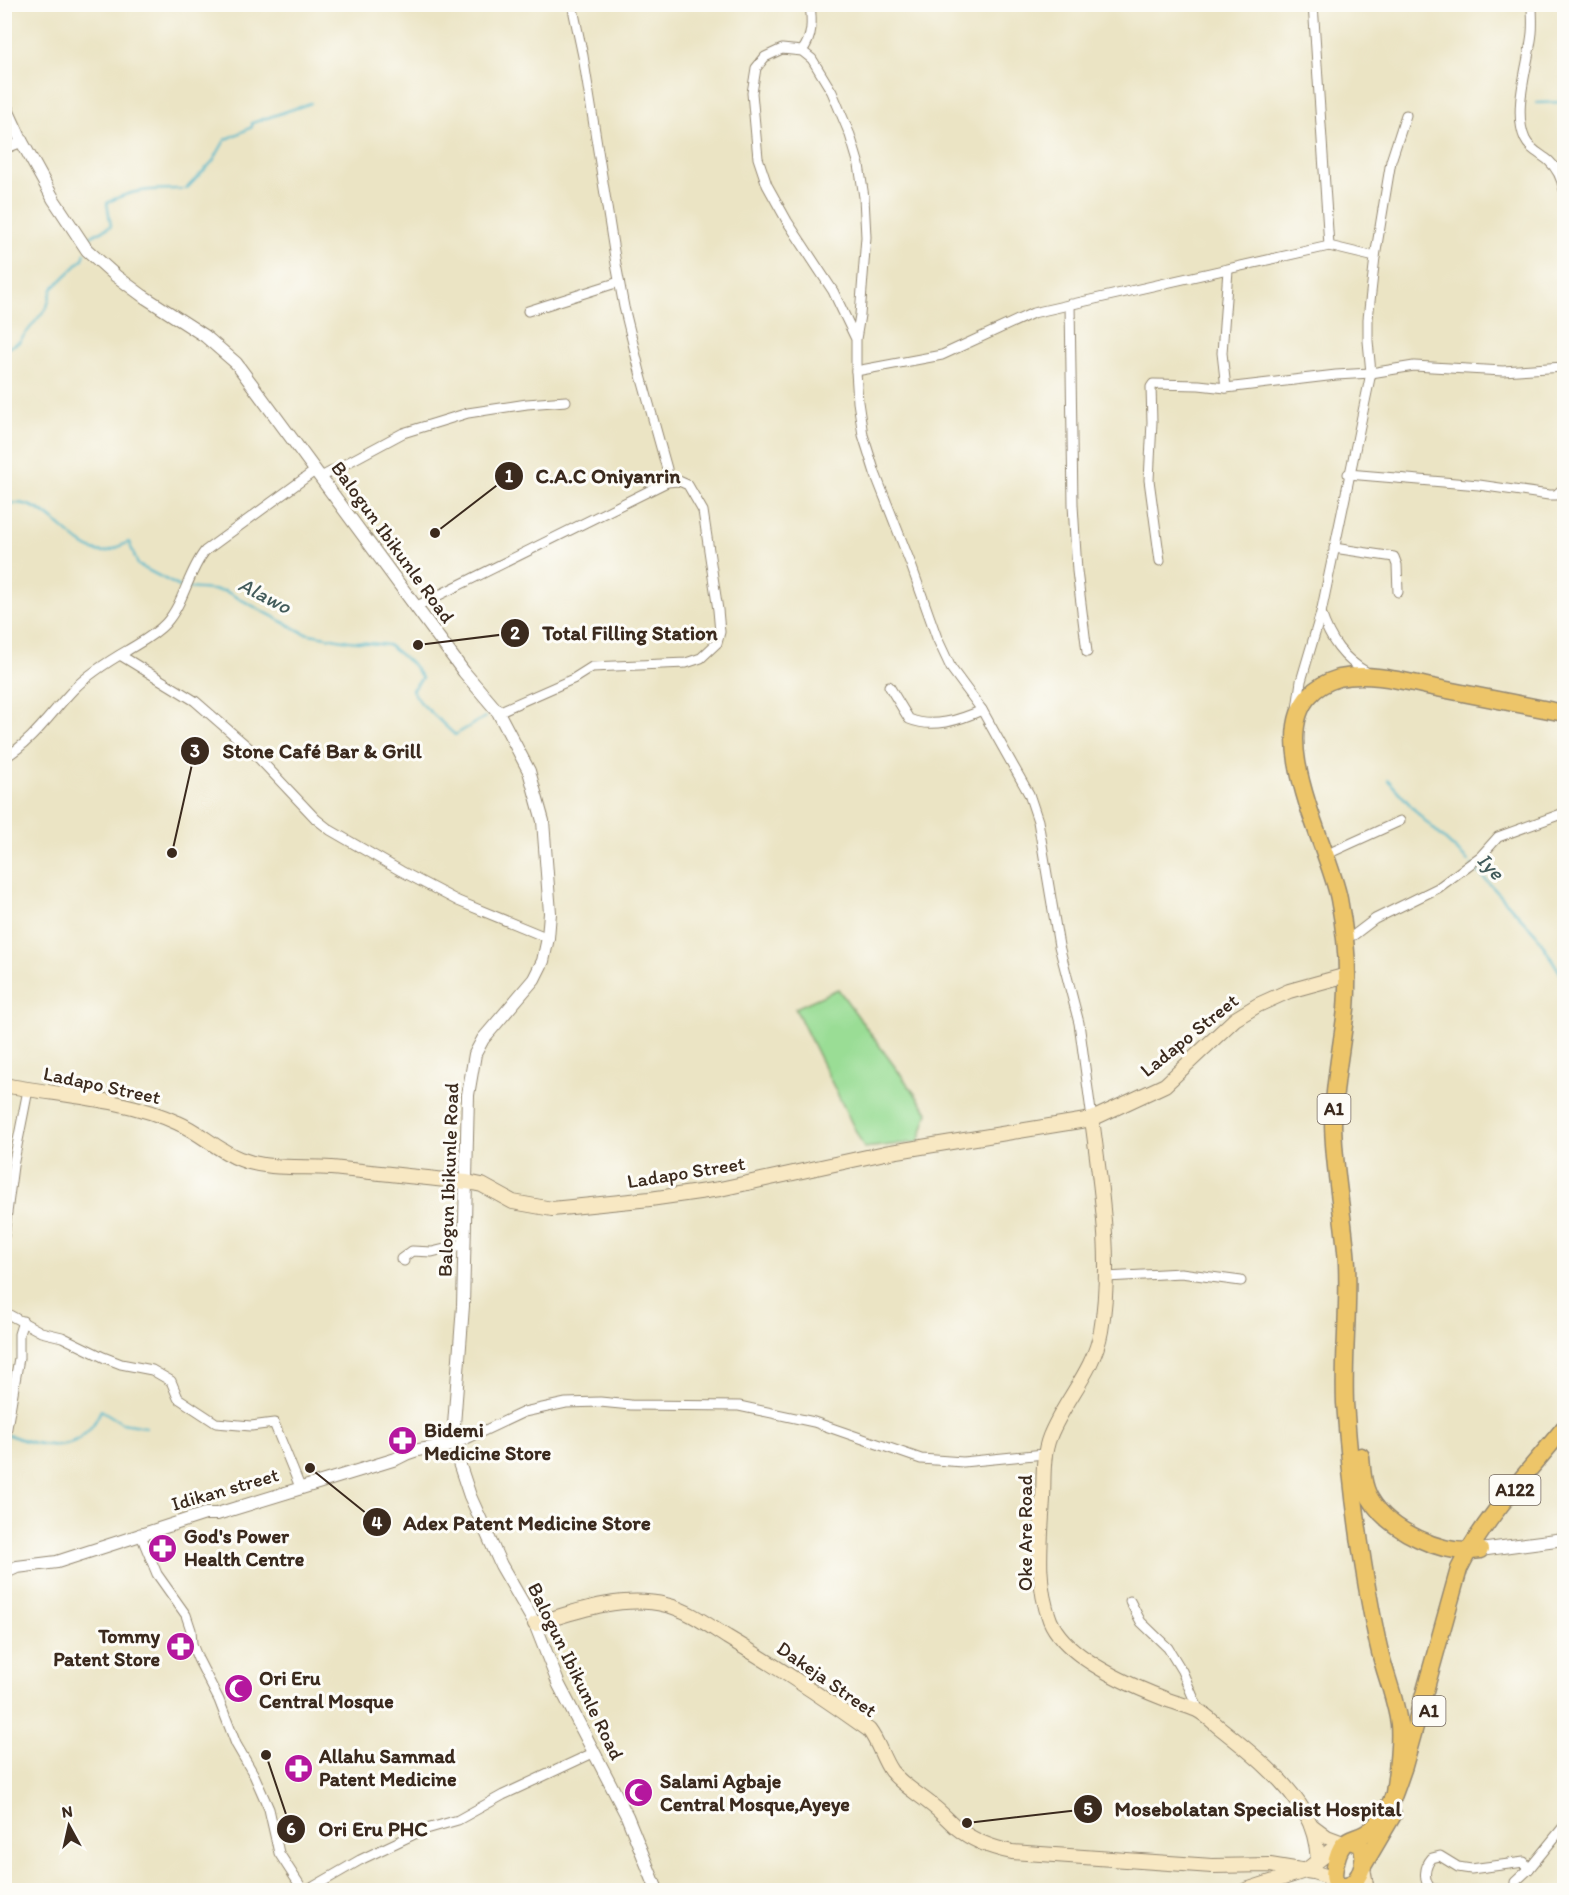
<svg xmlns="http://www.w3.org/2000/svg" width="1569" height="1895" font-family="Itim,sans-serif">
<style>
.green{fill:#9add95;stroke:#6a845a;stroke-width:1.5}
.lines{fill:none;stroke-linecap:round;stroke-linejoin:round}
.stream{stroke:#4eb6cc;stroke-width:2}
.minor-casing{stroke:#938771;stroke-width:11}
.tertiary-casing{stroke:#938771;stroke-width:14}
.secondary-casing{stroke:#938771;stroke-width:16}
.trunk-casing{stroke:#938771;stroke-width:19}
.minor{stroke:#fff;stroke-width:9}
.tertiary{stroke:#fff;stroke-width:12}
.secondary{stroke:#f8e8c3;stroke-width:14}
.trunk{stroke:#edc569;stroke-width:16}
.labels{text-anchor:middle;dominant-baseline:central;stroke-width:6;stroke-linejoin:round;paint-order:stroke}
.shield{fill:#fdfcf7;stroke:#75695f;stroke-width:1.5}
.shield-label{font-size:18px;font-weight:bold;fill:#3b2a1e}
.street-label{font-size:20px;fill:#3b2a1e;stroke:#fdfcf7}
.poi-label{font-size:20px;font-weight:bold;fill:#3b2a1e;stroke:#fdfcf7;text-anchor:start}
.water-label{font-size:21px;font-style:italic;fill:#425b5b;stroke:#fdfcf7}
.leader{fill:none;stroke:#3b2a1e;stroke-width:2}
.callout-dot{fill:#3b2a1e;stroke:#fdfcf7;stroke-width:2}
.mark-label{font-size:18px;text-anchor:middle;font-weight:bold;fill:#fff}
.callout-label{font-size:21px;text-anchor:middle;font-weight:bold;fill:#3b2a1e;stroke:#fdfcf7;stroke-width:6;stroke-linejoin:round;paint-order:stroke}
</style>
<rect width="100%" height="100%" fill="#fdfcf7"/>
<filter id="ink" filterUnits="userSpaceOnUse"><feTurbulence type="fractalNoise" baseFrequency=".0167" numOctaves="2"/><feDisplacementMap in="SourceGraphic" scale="12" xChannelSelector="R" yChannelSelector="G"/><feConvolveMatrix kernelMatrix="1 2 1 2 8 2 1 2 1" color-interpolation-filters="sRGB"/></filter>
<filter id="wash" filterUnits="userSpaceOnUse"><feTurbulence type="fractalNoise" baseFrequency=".008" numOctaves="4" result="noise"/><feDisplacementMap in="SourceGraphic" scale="24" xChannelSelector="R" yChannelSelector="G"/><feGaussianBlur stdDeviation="1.35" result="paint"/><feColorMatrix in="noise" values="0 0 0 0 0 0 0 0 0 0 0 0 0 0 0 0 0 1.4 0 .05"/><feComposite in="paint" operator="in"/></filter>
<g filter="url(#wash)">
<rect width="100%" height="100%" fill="#ebe4c4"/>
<path class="green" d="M838,989L928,1112L919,1142L864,1148L795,1008Z"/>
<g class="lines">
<g class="stream">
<path d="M1537,103L1564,102"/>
<path d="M88,241V238L111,226L107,203C132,188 158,189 186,189L213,161L225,140L252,127V123L311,103"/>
<path d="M4,350L19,342L47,307L52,289L83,259L85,253"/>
<path d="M4,505C47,492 70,551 103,552C111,552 121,545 129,542L138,565L182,588"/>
<path d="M187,588L225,591L304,633L349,641L388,645L412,664L422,678L412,690L421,703L455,735L485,717"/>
<path d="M1388,780L1421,817L1468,861"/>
<path d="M1472,865L1537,935L1564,979"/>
<path d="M9,1435C48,1450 82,1454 101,1410L122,1423L146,1427"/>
</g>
</g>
</g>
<g filter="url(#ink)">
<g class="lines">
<defs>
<g id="minor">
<path d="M572,4L583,56L616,264L624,307L640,372L667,469V482"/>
<path d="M1313,4L1329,246"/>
<path d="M1532,4C1532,14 1533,23 1532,33C1529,63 1512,110 1525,139C1530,150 1541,154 1549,161C1557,168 1562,180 1564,190"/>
<path d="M802,51C813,37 812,21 810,4"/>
<path d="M4,149L22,142"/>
<path d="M1375,257L1391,161L1406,115"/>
<path d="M1070,304L1073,505L1077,571L1087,652"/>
<path d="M528,311L619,282"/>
<path d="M856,339L833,291L787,221L767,185L758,158L752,93L756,68L765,57L782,49L802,51L812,59L832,92L850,135L859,165L864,197L866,237L860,315L856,339V371L858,402L863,435L875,473L910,562L937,638L951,668L982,710L997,737L1029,794L1038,821L1059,946L1079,1023L1092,1119"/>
<path d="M856,371L942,355L1033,313L1329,246L1375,257L1368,319V341L1371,373L1321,613L1301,681L1297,709"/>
<path d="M1226,388L1222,353L1228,270"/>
<path d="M1348,474L1479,485L1549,495H1556L1564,488"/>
<path d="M321,477L403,433L468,413L527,404L566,401"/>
<path d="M1334,548L1394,557L1397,565L1398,592"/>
<path d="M1160,561L1149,480L1152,422L1151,387L1153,384L1199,385L1226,388L1336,375L1371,373L1414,366L1503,371L1564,367"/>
<path d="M417,606L667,482L679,481L688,485L703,511L718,610L720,632L717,643L701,658L686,663L592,667L573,679L498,712"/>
<path d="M1321,613C1330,640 1343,659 1368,673"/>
<path d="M120,655L195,701L249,748L316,819L330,830L401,871L458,901L548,938"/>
<path d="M889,686L909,719C933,729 960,720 982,710"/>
<path d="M4,758C33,741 50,714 73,690C88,674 109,661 128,650C141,642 155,635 166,623C184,603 188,572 205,551L316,470"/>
<path d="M1334,851L1400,821"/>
<path d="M1354,935L1375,919L1438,888L1481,856L1498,837L1564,813"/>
<path d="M4,1236L13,1166L28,1090"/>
<path d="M404,1261L401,1259L412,1251L432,1252L465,1244"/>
<path d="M1106,1277L1181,1273L1241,1281"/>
<path d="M4,1312L41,1332L62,1337L103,1357L121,1364L152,1370L171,1381L178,1398L216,1423L251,1426L274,1423L300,1487"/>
<path d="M456,1444L524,1412L566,1403L600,1402L631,1405L739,1406L814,1422L921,1459L963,1462L1044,1454"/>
<path d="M4,1445L19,1358V1334L23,1321"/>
<path d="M140,1533L157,1574L186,1615L191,1630L192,1644L198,1659L219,1700L236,1744L254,1775L269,1809L279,1853L303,1890"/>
<path d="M1130,1601L1141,1622L1168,1648L1182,1671L1199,1711"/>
<path d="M308,1890L360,1860L423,1830L458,1820L503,1795L593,1753L591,1746"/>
<path d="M1449,1890L1431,1889C1423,1880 1424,1867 1432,1858L1440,1856L1458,1867L1471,1869L1524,1862L1529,1869L1564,1826"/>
<path d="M1515,1890V1882L1529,1869"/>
</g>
<g id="tertiary">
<path d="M4,103L22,142L54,200L87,250L116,276L143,296L205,336L236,363L464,672L498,712L529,771L543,821L550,913L548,938L543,961L534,979L483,1039L475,1054L468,1095L463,1306L454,1425L458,1460L470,1496L501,1565L535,1624L559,1685L627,1816L657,1890"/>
<path d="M1480,1550L1564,1539"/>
<path d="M4,1573L17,1567L57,1562L205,1514H217L396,1459C419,1445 434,1450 456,1444"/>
</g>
<g id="secondary">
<path d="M4,1085C62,1096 124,1098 178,1123C200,1132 218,1151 240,1159C268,1170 302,1166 331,1168C376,1172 422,1178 467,1182L482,1185L513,1202L552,1209L650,1199L720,1189L885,1153L1092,1119L1165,1085L1235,1019L1258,1005L1289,991L1347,975"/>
<path d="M1092,1119C1101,1189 1113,1260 1101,1331C1094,1371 1065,1399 1050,1436C1042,1456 1044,1477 1043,1499C1041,1538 1035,1582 1050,1620C1065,1657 1127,1684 1163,1698C1174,1703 1186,1705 1197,1710C1205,1714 1212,1721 1219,1727C1248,1750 1286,1780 1305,1813C1313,1827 1317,1844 1318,1860"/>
<path d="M535,1624C576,1611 623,1594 666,1605C688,1610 708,1625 727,1637C776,1666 823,1697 869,1730C879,1743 882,1758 891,1771C903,1786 919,1794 933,1806C942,1813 949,1821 957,1828C973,1841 993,1848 1012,1852L1212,1866L1270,1865L1313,1872L1335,1879"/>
<path d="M1311,1825L1327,1837L1343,1843"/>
<path d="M1363,1868L1367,1890"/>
<path d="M1246,1890L1305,1871L1334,1848L1341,1845"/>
</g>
<g id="trunk">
<path d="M1361,1456C1362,1470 1363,1486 1370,1498C1389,1531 1443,1556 1480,1550"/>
<path d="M1394,1793C1397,1770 1401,1746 1399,1724C1396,1701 1387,1679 1381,1656C1377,1641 1374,1625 1371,1609C1358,1541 1350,1472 1345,1403C1343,1357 1349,1310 1347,1264C1344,1216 1333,1168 1333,1120C1334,1082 1342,1046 1346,1009C1349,972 1346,935 1339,899C1329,847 1267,740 1310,695C1317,687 1329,681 1339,678C1372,671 1410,683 1442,689C1483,697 1524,705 1564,713"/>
<path d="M1349,1841L1360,1844C1370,1859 1356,1895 1337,1884C1333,1879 1334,1872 1335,1867C1342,1828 1356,1847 1377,1824C1391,1808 1397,1786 1404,1766L1459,1569C1482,1521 1530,1470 1564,1428"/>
<path d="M1363,1866L1393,1815"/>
</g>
</defs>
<use href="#minor" class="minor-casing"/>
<use href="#tertiary" class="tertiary-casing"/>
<use href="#secondary" class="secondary-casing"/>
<use href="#trunk" class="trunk-casing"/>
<use href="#minor" class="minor"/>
<use href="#tertiary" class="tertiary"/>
<use href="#secondary" class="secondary"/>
<use href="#trunk" class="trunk"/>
</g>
</g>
<defs>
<symbol id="pharmacy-disc" viewBox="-11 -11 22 22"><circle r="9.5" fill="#b5179e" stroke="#fdfcf7"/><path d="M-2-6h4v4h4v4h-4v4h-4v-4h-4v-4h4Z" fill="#fff"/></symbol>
<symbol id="mosque-disc" viewBox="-11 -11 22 22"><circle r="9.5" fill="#b5179e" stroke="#fdfcf7"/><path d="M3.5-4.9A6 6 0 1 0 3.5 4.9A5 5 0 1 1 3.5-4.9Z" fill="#fff"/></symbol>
</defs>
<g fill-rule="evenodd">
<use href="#pharmacy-disc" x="386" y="1424" width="33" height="33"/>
<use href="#pharmacy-disc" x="146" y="1532" width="33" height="33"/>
<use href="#pharmacy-disc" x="164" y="1630" width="33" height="33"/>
<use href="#mosque-disc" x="222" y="1672" width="33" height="33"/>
<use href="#pharmacy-disc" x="282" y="1752" width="33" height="33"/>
<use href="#mosque-disc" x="622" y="1776" width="33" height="33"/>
</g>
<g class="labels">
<g class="shield">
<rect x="1317.5" y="1094" width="33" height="30" rx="4.5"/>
<rect x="1489.5" y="1475" width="51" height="30" rx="4.5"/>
<rect x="1412.5" y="1696" width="33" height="30" rx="4.5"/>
</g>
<g class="shield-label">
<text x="1334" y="1109">A1</text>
<text x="1515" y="1490">A122</text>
<text x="1429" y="1711">A1</text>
</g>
<g class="street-label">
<text transform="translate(393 542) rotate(54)">Balogun Ibikunle Road</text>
<text transform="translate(1189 1035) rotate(-39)">Ladapo Street</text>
<text transform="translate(102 1085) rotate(12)">Ladapo Street</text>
<text transform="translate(686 1172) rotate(-9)">Ladapo Street</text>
<text transform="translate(448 1180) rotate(-88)">Balogun Ibikunle Road</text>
<text transform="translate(225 1489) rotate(-16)">Idikan street</text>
<text transform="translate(1025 1533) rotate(-90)">Oke Are Road</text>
<text transform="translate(576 1671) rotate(64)">Balogun Ibikunle Road</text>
<text transform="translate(827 1679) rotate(35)">Dakeja Street</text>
</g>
<g class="poi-label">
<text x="424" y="1430">Bidemi<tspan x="424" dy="23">Medicine Store</tspan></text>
<text x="184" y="1536">God's Power<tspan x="184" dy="23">Health Centre</tspan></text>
<text x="160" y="1636" text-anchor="end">Tommy<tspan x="160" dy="23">Patent Store</tspan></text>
<text x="259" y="1678">Ori Eru<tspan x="259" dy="23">Central Mosque</tspan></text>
<text x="319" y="1756">Allahu Sammad<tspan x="319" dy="23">Patent Medicine</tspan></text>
<text x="660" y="1781">Salami Agbaje<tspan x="660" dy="23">Central Mosque,Ayeye</tspan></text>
</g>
<g class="water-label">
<text transform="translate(265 595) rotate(27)">Alawo</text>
<text transform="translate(1491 866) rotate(46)">Iye</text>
</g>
</g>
<path class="leader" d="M435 533L509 476M418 645L515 633M172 853L195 751M310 1468L377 1522M967 1823L1088 1809M266 1755L291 1829"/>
<g class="callout-dot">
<circle cx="435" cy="533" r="6"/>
<circle cx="418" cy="645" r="6"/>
<circle cx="172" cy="853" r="6"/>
<circle cx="310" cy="1468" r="6"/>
<circle cx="967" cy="1823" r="6"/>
<circle cx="266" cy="1755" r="6"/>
<circle cx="509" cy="476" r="15"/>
<circle cx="515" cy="633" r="15"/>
<circle cx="195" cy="751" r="15"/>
<circle cx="377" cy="1522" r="15"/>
<circle cx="1088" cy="1809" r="15"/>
<circle cx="291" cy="1829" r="15"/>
</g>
<g class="mark-label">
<text x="509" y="482">1</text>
<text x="515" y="639">2</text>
<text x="195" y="757">3</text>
<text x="377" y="1529">4</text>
<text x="1088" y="1815">5</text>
<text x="291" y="1835">6</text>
</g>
<g class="callout-label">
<text x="608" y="483">C.A.C Oniyanrin</text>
<text x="630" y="640">Total Filling Station</text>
<text x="322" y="758">Stone Café Bar &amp; Grill</text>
<text x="527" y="1530">Adex Patent Medicine Store</text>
<text x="1258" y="1816">Mosebolatan Specialist Hospital</text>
<text x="373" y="1836">Ori Eru PHC</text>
</g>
<rect width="1569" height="1895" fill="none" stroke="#fdfcf7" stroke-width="24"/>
<g transform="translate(69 1826) rotate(352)" stroke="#fdfcf7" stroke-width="4.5" paint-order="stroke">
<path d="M0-4.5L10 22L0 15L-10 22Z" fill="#3b2a1e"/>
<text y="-9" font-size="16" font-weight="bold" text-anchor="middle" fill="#3b2a1e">N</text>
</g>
</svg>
